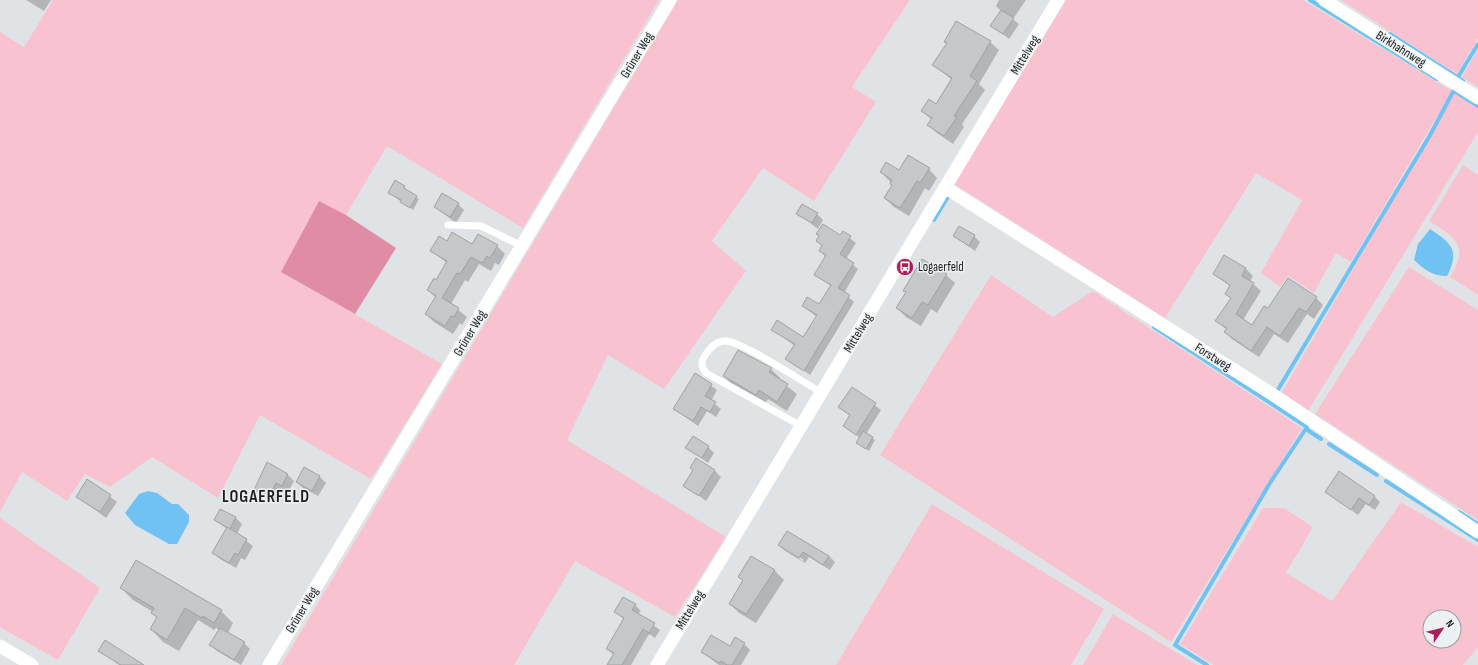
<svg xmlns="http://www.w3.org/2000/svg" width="1478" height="665" font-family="'Sofia Sans Condensed',sans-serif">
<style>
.green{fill:#f9c2d0;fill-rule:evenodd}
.forest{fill:#e18ca5}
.water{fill:#70c2f3}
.shadow{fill:#0003;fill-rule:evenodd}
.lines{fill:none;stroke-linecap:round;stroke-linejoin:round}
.stream{stroke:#70c2f3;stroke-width:4}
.building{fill:#c4c8ca;stroke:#9fa3a5}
.lane{stroke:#fff;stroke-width:7}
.street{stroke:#fff;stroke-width:13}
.labels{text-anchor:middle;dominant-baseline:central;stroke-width:3;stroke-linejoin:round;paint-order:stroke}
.street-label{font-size:13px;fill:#1d1f1f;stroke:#edf1f3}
.poi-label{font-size:13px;fill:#1d1f1f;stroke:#edf1f3;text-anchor:start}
.district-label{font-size:17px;font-weight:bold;letter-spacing:1px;fill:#1d1f1f;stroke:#edf1f3}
</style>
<rect width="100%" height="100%" fill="#e0e3e6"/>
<g class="green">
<path d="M53,0H659L523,228L387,146L346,215L319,201L281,272L442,364L371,479L260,415L218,498L152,457L110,487L85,474L67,501L22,472L0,512V32L24,47Z"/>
<path d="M678,0H910L852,87L876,102L814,201L763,168L712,241L746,271L664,389L608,355L567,440L726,537L675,617L575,561L514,665H281Z"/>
<path d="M1066,0H1303L1452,91L1351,262L1336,253L1314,293L1288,276L1280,287L1261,273L1302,200L1256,173L1165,318L954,184Z"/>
<path d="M1341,0H1478V38L1457,74Z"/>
<path d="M1478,49V87L1462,77Z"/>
<path d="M1455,93L1478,108V132L1308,411L1281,394Z"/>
<path d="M1463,165L1478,175V295L1450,277C1469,246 1457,238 1429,221Z"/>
<path d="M1409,267L1478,310V520L1315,414Z"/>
<path d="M991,275L1053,317L1093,291L1302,428L1171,642L880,455Z"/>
<path d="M1401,502L1478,547V647L1463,665H1214L1180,644L1263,508H1284L1313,527L1286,573L1332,601ZM1430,617H1454V641H1430Z"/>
<path d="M932,504L1104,609L1071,665H836Z"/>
<path d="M0,518L100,588L58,660L0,627Z"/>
<path d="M1113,614L1197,665H1083Z"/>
</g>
<path class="forest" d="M319,201L346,215L396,248L355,314L281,272Z"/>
<g class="water">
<path d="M1430,229C1452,243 1460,251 1447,276C1432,276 1425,270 1414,260L1418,244Z"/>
<path d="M148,491L157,493L172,504H178L189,515V522L177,544H169L135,525L125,513L139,494Z"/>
</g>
<g class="shadow">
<path d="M26,0H51L44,11Z"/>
<path d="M999,0H1026L1013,19L1019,24L1009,39L992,26L1001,11L996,6Z"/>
<path d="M946,42H990L999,50L979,84L985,90L962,124L964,127L953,144L937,133L928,125L932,120L922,111L936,105L952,80L934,65L948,44Z"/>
<path d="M929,169L937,178L929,191L925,188L909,216L894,207L885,198L893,185L881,172Z"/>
<path d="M404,187L406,191L419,199L413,210L392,195Z"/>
<path d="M458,204L464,210L456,223L435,207Z"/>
<path d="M797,213L817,214L823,220L818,229Z"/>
<path d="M843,233L856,243L846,259L858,269L844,293L854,302L810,375L787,359L795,346L773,330L804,338L817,317L803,306H819L831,286L816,275L826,257L820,251L823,247L817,241L841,236Z"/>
<path d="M954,236H974L980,242L975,251Z"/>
<path d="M447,242L497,246L505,254L499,265L495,263L491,271L479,264L468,282L465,280L451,304L467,317L462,325L460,323L453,334L434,322L426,314L436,298L428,290L437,281L447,263L431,251Z"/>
<path d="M1225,257L1246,269L1253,276L1250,281L1261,291L1243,320L1252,326L1268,309L1316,298L1323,305L1314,319L1307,314L1288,343L1274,334L1259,357L1232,339L1225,332L1227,330L1217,321L1231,299L1226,294L1230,286L1214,274Z"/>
<path d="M946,275L955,283L937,313L931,309L921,326L906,317L897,308Z"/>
<path d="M739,352L771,369L780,378L779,380L797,394L787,411L768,399L765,404L733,386L724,376Z"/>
<path d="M695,374L717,390L711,401L721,409L716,417L707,411L698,426L674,409Z"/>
<path d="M852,388L881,410L866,434L875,440L869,451L857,443L860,438L844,426L850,416L839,407Z"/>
<path d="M708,447L714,453L708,463L687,448Z"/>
<path d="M697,460L715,471L721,477L706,501L685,485L694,471Z"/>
<path d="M268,464L288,475L294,481L288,492L282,489L274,503L255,490Z"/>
<path d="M320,477L326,483L318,496L303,488L297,482Z"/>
<path d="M88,480L117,502L106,518L77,496Z"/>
<path d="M1326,492L1374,496L1380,502L1375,510L1366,504L1358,515Z"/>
<path d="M220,510L236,518L242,524L237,534L253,546L245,560L241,558L236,568L220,559L214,553L227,529L215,520Z"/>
<path d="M779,545L829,556L835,562L830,570L809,557L805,563L785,551ZM785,548L804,560L803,561L785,550Z"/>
<path d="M752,557L775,571L784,580L756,623L739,613L730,604L744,581L740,577Z"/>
<path d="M121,588L221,611L233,623L228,633L244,643L250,649L241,665L217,651L211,645L219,630L216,628L214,630L198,620L179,651L163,642L151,629L158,618L152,613L153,612L133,600Z"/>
<path d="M635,605L641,611L638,614L660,630L655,638L649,634L631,665H608L614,655L607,649L624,619L615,612Z"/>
<path d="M744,644L750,650L741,665H719L702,652Z"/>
<path d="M99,650L140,665H119Z"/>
</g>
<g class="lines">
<g class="stream">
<path d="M1310,0L1437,79"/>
<path d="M1390,34L1463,81"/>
<path d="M1458,77L1478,44"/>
<path d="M1456,92L1478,106"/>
<path d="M934,220L949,195L952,197"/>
<path d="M1154,327L1307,427L1270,483L1175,645L1207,665"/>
<path d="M1276,393L1429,137L1454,90"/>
<path d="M1306,429L1321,439"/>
<path d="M1329,444L1377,475"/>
<path d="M1386,481L1478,540"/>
<path d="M1459,512L1478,524"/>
</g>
</g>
<g class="building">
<path d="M1001,10L1014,18L1003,34L990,26Z"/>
<path d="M956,21L991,41L970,76L977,81L954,116L957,117L944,136L927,125L932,118L921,111L929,99L936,104L952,78L932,65L947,43L944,42Z"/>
<path d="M908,155L930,168L920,183L917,181L900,208L884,198L892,185L890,184L892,180L880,172L886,162L899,170Z"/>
<path d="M395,180L405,186L404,188L417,196L410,208L400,202L401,200L388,193Z"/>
<path d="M442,193L459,203L450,217L434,207Z"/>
<path d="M802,204L818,213L812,223L796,214Z"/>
<path d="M823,224L840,235L843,231L851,236L840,254L854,263L838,288L850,295L804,371L785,359L795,344L771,330L777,320L803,337L817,315L802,306L807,297L819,304L831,285L814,275L826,255L819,251L822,245L816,241L819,235L816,234Z"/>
<path d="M959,226L975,235L969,246L953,236Z"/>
<path d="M452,232L472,244L478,234L498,245L490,258L487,256L482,263L471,257L460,274L457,273L442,298L459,308L454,317L451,316L445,326L425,314L436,296L427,290L434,278L436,280L447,261L430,251L439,236L447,241Z"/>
<path d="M1224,255L1246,268L1242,276L1254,283L1236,314L1252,325L1264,306L1268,308L1288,278L1317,297L1306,312L1299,308L1280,336L1267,327L1251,351L1224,332L1227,328L1215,321L1231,298L1225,294L1230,285L1213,274Z"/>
<path d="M922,259L947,274L928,305L922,302L912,318L896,308L906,292L903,291Z"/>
<path d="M738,350L772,368L769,372L788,384L777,402L759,390L756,395L723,376Z"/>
<path d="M695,373L712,384L705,396L716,402L710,412L701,407L693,421L673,409Z"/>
<path d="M852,387L876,403L856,435L843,426L850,415L838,407Z"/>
<path d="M863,431L873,437L866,449L856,443Z"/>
<path d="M693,436L709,446L702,458L685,448Z"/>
<path d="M696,458L715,470L699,496L683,486L693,470L690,468Z"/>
<path d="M267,462L288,474L282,486L276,483L268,498L254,490Z"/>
<path d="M304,467L320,476L312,491L296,482Z"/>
<path d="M1339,471L1375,496L1369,505L1359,498L1351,510L1325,492Z"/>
<path d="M87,479L111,495L100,512L76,497Z"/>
<path d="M220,509L236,517L230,529L214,520Z"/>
<path d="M227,527L247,539L238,555L235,553L229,563L212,553Z"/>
<path d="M787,531L829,556L823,565L803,552L799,558L778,545Z"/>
<path d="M751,556L775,570L746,614L729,604L743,580L738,577Z"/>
<path d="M136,560L222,610L214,623L203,616L202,618L185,608L167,640L150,629L157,617L151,613L154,608L120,588Z"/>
<path d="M623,597L636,604L632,610L655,623L649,633L643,629L622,665H607L614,653L606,649L624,618L614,612Z"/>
<path d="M220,628L245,642L234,660L209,645Z"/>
<path d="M711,635L730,646L735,637L745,643L732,665H727L721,661L719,663L701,652Z"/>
<path d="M105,640L144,665H121L98,651Z"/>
</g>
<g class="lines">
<g class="lane">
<path d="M448,225L481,226L522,246"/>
<path d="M801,426L706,373C701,366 700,362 706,354C710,348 716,341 725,341C742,341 803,382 822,393"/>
</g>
<g class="street">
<path d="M1324,0L1478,98"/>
<path d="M946,188L1272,394L1478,532"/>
<path d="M0,646L32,665"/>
<path d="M269,665L670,0"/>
<path d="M657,665L1058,0"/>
</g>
</g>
<defs>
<symbol id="bus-disc" viewBox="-11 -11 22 22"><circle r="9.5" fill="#ac1e5b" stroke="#edf1f3"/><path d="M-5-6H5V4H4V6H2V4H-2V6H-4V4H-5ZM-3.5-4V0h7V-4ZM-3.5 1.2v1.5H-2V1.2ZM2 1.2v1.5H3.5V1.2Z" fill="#fff"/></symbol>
</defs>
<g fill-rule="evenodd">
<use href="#bus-disc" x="895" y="257" width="20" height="20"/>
</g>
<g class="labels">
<g class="street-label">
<text transform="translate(1401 49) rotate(32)">Birkhahnweg</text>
<text transform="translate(637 55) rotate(-59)">Grüner Weg</text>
<text transform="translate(1025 55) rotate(-59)">Mittelweg</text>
<text transform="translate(470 333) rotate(-59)">Grüner Weg</text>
<text transform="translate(858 333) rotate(-59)">Mittelweg</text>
<text transform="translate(1213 357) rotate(32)">Forstweg</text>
<text transform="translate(302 610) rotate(-59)">Grüner Weg</text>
<text transform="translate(690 610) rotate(-59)">Mittelweg</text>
</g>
<g class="poi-label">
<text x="918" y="267">Logaerfeld</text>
</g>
<g class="district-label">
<text x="266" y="497">LOGAERFELD</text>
</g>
</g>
<g transform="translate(1442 629) rotate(55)"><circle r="19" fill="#edf1f3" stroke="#9a9d9e"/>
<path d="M0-3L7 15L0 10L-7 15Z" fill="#ac1e5b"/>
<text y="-6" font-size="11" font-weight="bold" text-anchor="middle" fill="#1d1f1f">N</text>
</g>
</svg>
